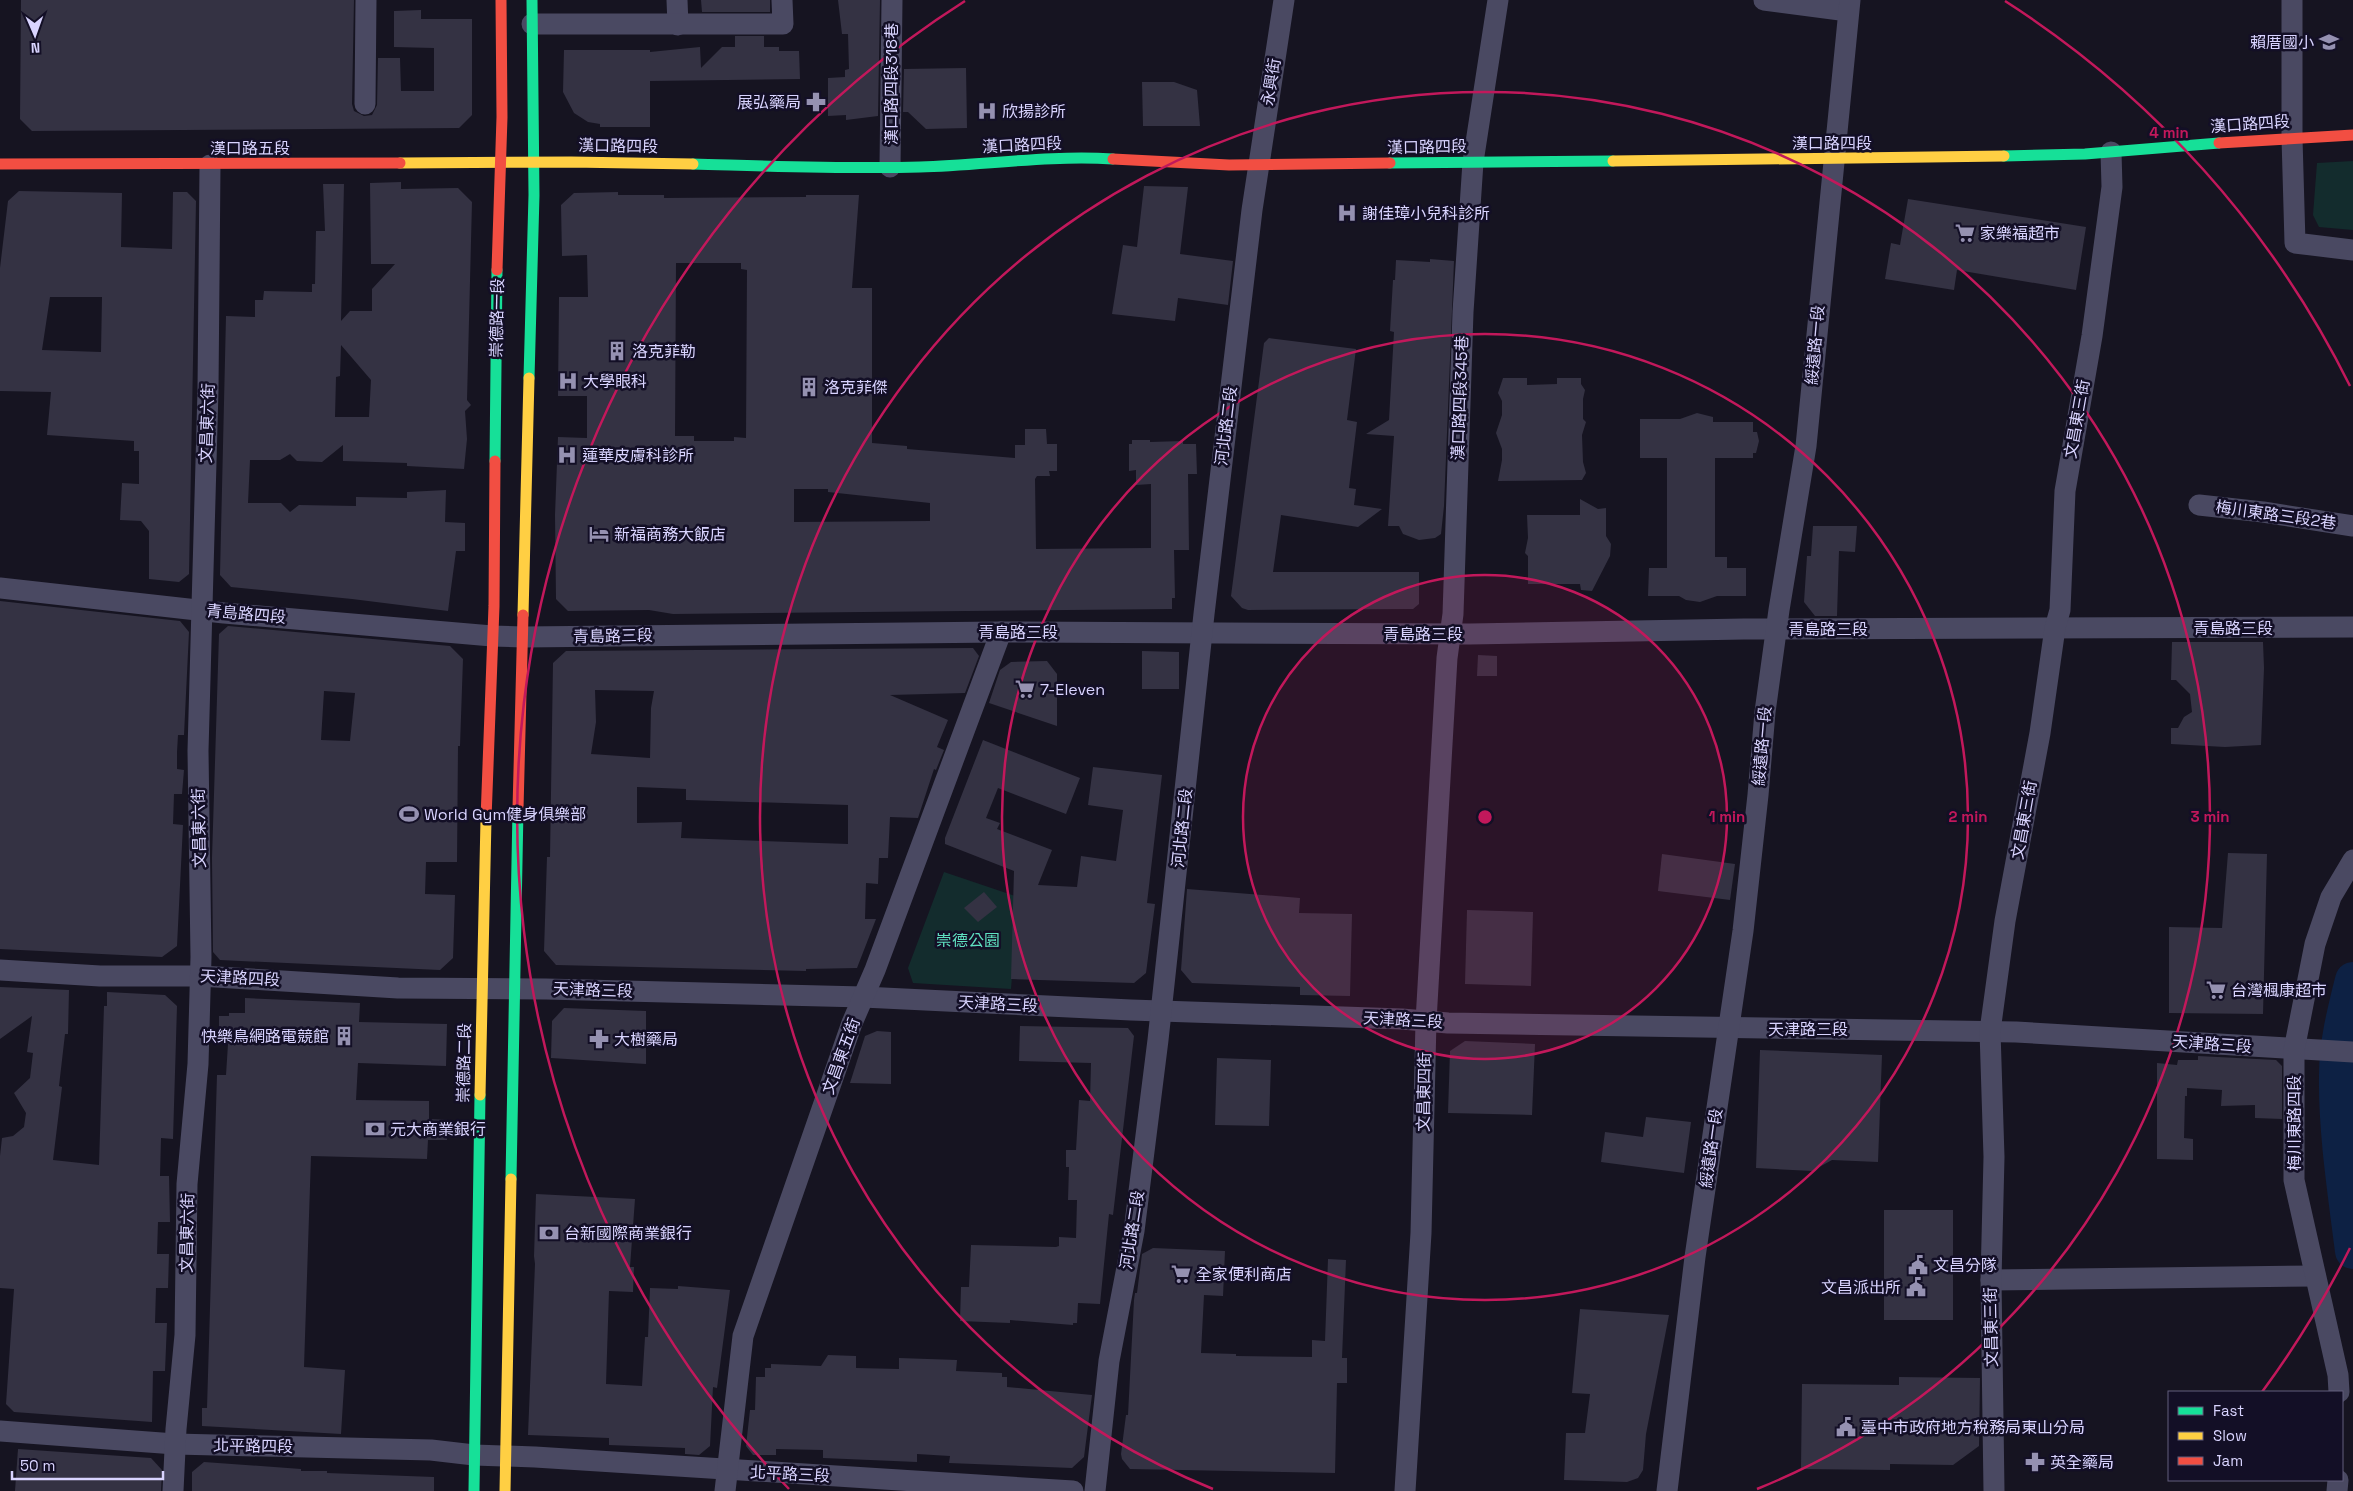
<svg xmlns="http://www.w3.org/2000/svg" width="2353" height="1491" font-family="'Space Grotesk','Noto Sans TC',sans-serif">
<style>
.green{fill:#132c2d}
.lines{fill:none;stroke-linecap:round;stroke-linejoin:round}
.river{stroke:#0d2144;stroke-width:36}
.building{fill:#343243;fill-rule:evenodd}
.street{stroke:#4a4962;stroke-width:21}
.fast{stroke:#16e098;stroke-width:11}
.slow{stroke:#ffcf43;stroke-width:11}
.jam{stroke:#f24e42;stroke-width:11}
.ring{fill:none;stroke:#c2185b;stroke-width:2.5}
.labels{text-anchor:middle;dominant-baseline:central;stroke-width:5;stroke-linejoin:round;paint-order:stroke}
.poi-label{font-size:16px;fill:#d9d4ff;stroke:#130f26;text-anchor:start}
.street-label{font-size:16px;fill:#d9d4ff;stroke:#130f26}
.park-label{font-size:16px;fill:#5fe0c0;stroke:#130f26}
.centre{fill:#c2185b;stroke:#130f26;stroke-width:2.5}
.ring-label{font-size:15px;text-anchor:middle;font-weight:bold;fill:#c2185b;stroke:#130f26;stroke-width:5;stroke-linejoin:round;paint-order:stroke}
</style>
<rect width="100%" height="100%" fill="#161421"/>
<g class="green">
<path d="M2353,161V230L2319,227L2313,215L2317,163Z"/>
<path d="M944,872L1018,897L1011,989L913,983L908,968Z"/>
</g>
<g class="lines">
<path class="river" d="M2353,980C2345,1012 2337,1043 2337,1075C2336,1131 2346,1195 2353,1251"/>
</g>
<g class="building">
<path d="M21,0H354L352,104L354,111L364,116L372,115L377,105L378,58H400L401,91H434V48L394,47V11L421,10V19H472V115L459,128L32,131L20,119Z"/>
<path d="M701,0H770V12H702Z"/>
<path d="M838,0H880L878,116L846,120V115L828,116V78L845,77V70L849,69L848,34H842Z"/>
<path d="M735,36H764V47H779V51H799L800,79L650,81V127H600V124L588,122L574,113L563,92L564,50H650V52L700,47L701,68L722,47H735Z"/>
<path d="M966,68L967,128L926,129L908,112H903L904,69Z"/>
<path d="M1142,82H1174L1197,90L1200,126H1143Z"/>
<path d="M401,182V189L458,188L472,202L467,400L471,405L465,411L467,439L464,469L407,466V463L343,461V445L322,462L297,461L290,454L280,460H250L248,503H281L290,512L299,505L356,506V497L407,498V492L446,490L445,522L465,523V551H456L448,611L352,599L231,587L220,575L226,316L255,317V300H263L264,291L312,292V284H315L316,231H325L323,184H344L341,321L350,311H372V289L395,264H371L370,183ZM341,345L371,380L369,417H335L336,377L340,376Z"/>
<path d="M1144,186L1188,187L1180,254L1233,261L1228,305L1178,298L1175,321L1112,314L1123,245L1137,247Z"/>
<path d="M19,191L122,193L121,247L172,249L173,192H187L196,201L189,574L179,582L149,579V531L141,521L120,520L122,483L139,484V451H134V441L47,435L51,392L0,391V268L8,201ZM50,297H102L101,352L42,350Z"/>
<path d="M618,192V195H664V198L806,197V195H859L852,288H872V443L907,446V449L1015,458V445H1025V429H1046L1047,444H1057V471H1049L1050,476H1037L1035,479L1036,549L1151,548V484L1136,485V470L1129,471V444H1132V440H1150V442L1183,441V444H1196L1197,474H1188L1189,550H1174L1175,598H1172V609L673,614L649,610L568,611L556,599L555,515L558,437L587,438V396H558L559,297H588L587,255L562,256L561,205L574,193ZM676,263H741V269L747,270L746,438L734,437V441H694V436H675ZM794,489H828V492L930,503V521L794,522Z"/>
<path d="M1908,199L2086,227L2076,290L1957,270L1954,290L1885,279L1891,243L1900,245Z"/>
<path d="M1430,259L1454,261L1444,506L1441,534L1435,538L1419,540L1403,534L1399,526H1388L1394,436L1366,434L1389,420L1394,332L1390,331L1393,280H1395L1396,260L1430,262Z"/>
<path d="M1269,338L1356,349L1347,420L1357,422L1349,488L1356,489L1354,505L1382,509L1358,527L1281,515L1273,572H1419V604L1413,609L1248,610L1242,608L1231,596L1264,343Z"/>
<path d="M1503,378H1527V385L1557,384V378H1581V384L1585,390L1583,399V419L1586,422L1582,435L1583,462L1586,473L1582,480L1498,481L1502,460V449L1496,433L1502,415V401L1498,393Z"/>
<path d="M1697,413L1713,417V422H1753V432H1757L1759,441L1756,453H1753V458H1715V557H1727V568H1746V596H1717L1700,602L1686,600L1679,596H1648L1649,568H1667V458H1640V419H1680Z"/>
<path d="M1580,499L1598,509L1606,508V536L1611,544L1610,556L1592,591L1581,590L1580,584H1528V556L1525,553L1528,538L1527,515H1580Z"/>
<path d="M1813,526H1857L1855,552L1839,551L1837,616H1815L1804,602L1807,556H1811Z"/>
<path d="M0,601L180,621L189,632L184,735H178L177,752V769L184,770L182,794H174L173,824L183,825L177,946L162,957L0,949Z"/>
<path d="M228,626L450,646L463,659L460,746H458L457,862H426L425,894L455,895L453,958L440,970L220,960L213,952L212,858L219,634ZM324,691L355,693L350,741L321,740Z"/>
<path d="M2172,642H2263L2264,668L2261,745L2225,747L2171,744V728H2178L2184,717L2192,712L2190,694L2176,680H2171Z"/>
<path d="M973,648L979,656L965,693L890,695L948,720L937,747L944,750L936,770L934,769L918,818L890,817L888,858H879L878,884L866,883L865,919H876L857,968L806,969V971L556,965L544,951L547,857H550L553,663L566,651ZM595,690L654,691L651,708L650,758L591,754L596,722ZM637,787L686,789V800L848,805V844L681,838L682,822L637,823Z"/>
<path d="M1142,651L1179,652V689H1142Z"/>
<path d="M1478,655L1497,656V676H1477Z"/>
<path d="M1047,661L1057,674V726L989,703L1000,670L1011,662Z"/>
<path d="M983,740L1080,778L1066,814L998,788L986,818L1000,823L997,829L1052,850L1038,885L1077,887L1081,856L1116,861L1123,810L1088,805L1093,767L1162,775L1147,903L1155,904L1146,973L1134,983L1011,979L1014,871L945,844V838Z"/>
<path d="M2228,853L2267,854L2263,1014L2169,1013V927L2222,928Z"/>
<path d="M1662,854L1735,864L1730,900L1658,891Z"/>
<path d="M1187,889L1300,898L1299,913L1352,914L1350,996L1300,995V987L1192,983L1181,970Z"/>
<path d="M984,892L997,907L978,922L964,908Z"/>
<path d="M1467,910L1533,912L1531,986L1465,984Z"/>
<path d="M0,987L69,990L68,1034H65L59,1086L62,1087L53,1160L99,1165L104,1006H107V992L165,995L177,1006L173,1139L161,1138L160,1176H169L170,1222H158L157,1254H169L168,1288H156L155,1323H167L165,1371H153L152,1422L14,1412L6,1404L14,1289L0,1288V1156L2,1138L13,1136L24,1127L26,1113L14,1093L30,1078L33,1053L27,1052L32,1016L0,1039Z"/>
<path d="M245,998L360,1003L359,1022L447,1024L446,1066L358,1063L356,1100L429,1101V1119L448,1120L447,1140H428L427,1159L311,1156L304,1367L345,1370L341,1434L202,1426V1408H207L217,1075H226L228,1044H219V1016H229V1013H245Z"/>
<path d="M564,1008L646,1011V1064L551,1058L552,1021Z"/>
<path d="M1020,1026L1128,1028L1134,1036L1113,1215L1109,1214L1100,1304L1078,1303L1077,1323H1073V1325L1010,1320V1323L960,1321L961,1287H969L971,1245L1056,1247L1059,1246V1237L1076,1238L1077,1200H1068L1069,1167H1066V1150H1076L1079,1100L1090,1101L1091,1063L1019,1061Z"/>
<path d="M877,1031L891,1032V1084L850,1083L865,1036Z"/>
<path d="M1465,1041L1535,1044L1532,1115L1448,1113L1450,1051Z"/>
<path d="M1760,1050L1882,1055L1878,1162L1832,1160L1812,1171L1756,1168Z"/>
<path d="M2198,1056L2276,1060L2282,1066V1119L2255,1118V1105L2221,1106L2222,1090L2187,1088V1096H2185L2184,1138L2193,1139V1160L2157,1159V1063L2177,1065L2178,1060H2198Z"/>
<path d="M1217,1058L1271,1060L1269,1126L1215,1125Z"/>
<path d="M1646,1117L1691,1122L1684,1173L1601,1162L1605,1132L1643,1137Z"/>
<path d="M536,1194L635,1199L630,1267H634L633,1292L609,1291L606,1384L642,1386L645,1337H648L650,1288L678,1289V1286L730,1290L717,1388L713,1387L710,1446L699,1455L685,1454V1448L609,1445V1438L528,1435L535,1264L534,1256Z"/>
<rect x="1884" y="1210" width="69" height="110"/>
<path d="M1153,1248L1225,1251L1223,1296L1204,1295L1201,1353L1236,1354V1356L1312,1357V1340L1325,1341L1328,1259L1346,1260L1342,1358H1347V1383H1337L1335,1473L1130,1469L1122,1459L1121,1454L1126,1415H1128L1134,1300L1135,1293H1137L1142,1254Z"/>
<path d="M1580,1309L1669,1315L1646,1434L1643,1470L1638,1478L1627,1482L1564,1480L1566,1433H1585L1590,1394L1572,1393Z"/>
<path d="M828,1355L856,1356V1368L899,1369V1358L957,1360L956,1371L1002,1373V1377H1007V1387L1092,1395L1084,1457L1072,1468L949,1463L950,1456L917,1454V1462L823,1458V1450L776,1449V1455H753L746,1446L750,1410H755L756,1377H765V1368H771V1364L821,1366Z"/>
<path d="M1899,1377L1980,1378L1979,1446L1953,1465L1890,1464V1470L1801,1469L1802,1384L1899,1385Z"/>
<path d="M18,1449L151,1458L162,1470L161,1491H15Z"/>
<path d="M204,1462L301,1469V1471H327V1473L434,1477V1491H192V1472Z"/>
</g>
<g class="lines">
<g class="street">
<path d="M677,0L678,25"/>
<path d="M1764,0L1848,11"/>
<path d="M2292,0V138L2295,243L2353,250"/>
<path d="M532,24H783L782,0"/>
<path d="M365,104L366,0"/>
<path d="M890,167L892,0"/>
<path d="M2199,505L2263,512L2353,526"/>
<path d="M0,588L224,613L492,636L523,637L1001,632L1470,634L1744,629L2353,627"/>
<path d="M0,970L100,976H200L398,988L546,989L863,997L1131,1010L1402,1019L1448,1023L2016,1032L2353,1052"/>
<path d="M1991,1280L2315,1276"/>
<path d="M2339,1392L2338,1375L2294,1180V1050L2315,944L2331,897L2353,860"/>
<path d="M0,1431L175,1444L431,1450L474,1455L535,1457L1073,1491"/>
<path d="M173,1491L176,1429L185,1335L187,1184L198,1064L201,957L198,751L208,390L210,165"/>
<path d="M725,1491L743,1336L852,1023L875,970L1001,632"/>
<path d="M1095,1491L1109,1361L1134,1231L1158,1040L1204,614L1252,210L1284,0"/>
<path d="M1405,1491L1421,1233L1426,1021L1447,658L1453,614L1463,312L1473,162L1498,0"/>
<path d="M1667,1491L1695,1257L1743,931L1758,795L1765,712L1779,610L1806,446L1850,0"/>
<path d="M1994,1491L1991,1280L1994,1157L1990,1031L2005,921L2040,733L2055,628L2060,610L2065,491L2092,336L2112,187L2111,152"/>
<path d="M2337,1491L2338,1480"/>
</g>
<g class="fast">
<path d="M2004,156L2085,154L2219,143"/>
<path d="M1390,163L1613,161"/>
<path d="M693,164C768,166 844,169 920,167C985,165 1049,155 1113,159"/>
<path d="M529,378L534,195L532,0"/>
<path d="M495,461L497,270"/>
<path d="M511,1179L518,809"/>
<path d="M474,1491L480,1095"/>
</g>
<g class="slow">
<path d="M1613,161L2004,156"/>
<path d="M400,163L571,162L693,164"/>
<path d="M523,615L529,378"/>
<path d="M480,1095L486,819"/>
<path d="M505,1491L511,1179"/>
</g>
<g class="jam">
<path d="M2219,143L2353,135"/>
<path d="M1113,159L1229,165L1390,163"/>
<path d="M0,164L400,163"/>
<path d="M497,270L502,117L501,0"/>
<path d="M518,809L523,615"/>
<path d="M486,819L494,606L495,461"/>
</g>
</g>
<circle cx="1485" cy="817" r="242" fill="#c2185b" fill-opacity=".12"/>
<g class="ring">
<circle cx="1485" cy="817" r="242"/>
<circle cx="1485" cy="817" r="483"/>
<path d="M1213 1489A725 725 0 1 1 1757 1489"/>
<path d="M2350 1248A967 967 0 0 1 2262 1392M789 1489A967 967 0 0 1 965 1M2005 1A967 967 0 0 1 2350 386"/>
</g>
<defs>
<symbol id="school-bare" viewBox="-9 -9 18 18"><path d="M0-5L7-2L0 1L-7-2ZM-4 1L0 2.5L4 1V4Q0 6-4 4Z" fill="#9591b1" stroke="#130f26" stroke-width="2.5" paint-order="stroke"/></symbol>
<symbol id="pharmacy-bare" viewBox="-9 -9 18 18"><path d="M-2-6h4v4h4v4h-4v4h-4v-4h-4v-4h4Z" fill="#9591b1" stroke="#130f26" stroke-width="2.5" paint-order="stroke"/></symbol>
<symbol id="hospital-bare" viewBox="-9 -9 18 18"><path d="M-5-5h3v3.5h4V-5h3V5h-3V1.5h-4V5h-3Z" fill="#9591b1" stroke="#130f26" stroke-width="2.5" paint-order="stroke"/></symbol>
<symbol id="supermarket-bare" viewBox="-9 -9 18 18"><path d="M-6-5.5h2.5l.6 2H6L4.5 2H-2.5L-4.4-4H-6ZM-1.5 3.2a1.3 1.3 0 1 0 .1 0ZM3 3.2a1.3 1.3 0 1 0 .1 0Z" fill="#9591b1" stroke="#130f26" stroke-width="2.5" paint-order="stroke"/></symbol>
<symbol id="building-bare" viewBox="-9 -9 18 18"><path d="M-4-6H4V6H1V3H-1V6H-4ZM-2.5-4.3h1.7v1.8h-1.7ZM.8-4.3h1.7v1.8H.8ZM-2.5-1h1.7V.8h-1.7ZM.8-1h1.7V.8H.8Z" fill="#9591b1" stroke="#130f26" stroke-width="2.5" paint-order="stroke"/></symbol>
<symbol id="hotel-bare" viewBox="-9 -9 18 18"><path d="M-6-4.5h1.5V1H6V5H4.5V3h-9V5H-6ZM-4 0a1.8 1.8 0 1 1 3.6 0ZM.5 0V-2.5h3Q6-2.5 6 0Z" fill="#9591b1" stroke="#130f26" stroke-width="2.5" paint-order="stroke"/></symbol>
<symbol id="stadium-bare" viewBox="-9 -9 18 18"><path d="M0-5a6.5 5 0 1 0 0 10a6.5 5 0 1 0 0-10ZM-3.5-1.8h7v3.6h-7Z" fill="#9591b1" stroke="#130f26" stroke-width="2.5" paint-order="stroke"/></symbol>
<symbol id="bank-bare" viewBox="-9 -9 18 18"><path d="M-6-4H6V4H-6ZM0-2.3a2.3 2.3 0 1 0 0 4.6a2.3 2.3 0 1 0 0-4.6Z" fill="#9591b1" stroke="#130f26" stroke-width="2.5" paint-order="stroke"/></symbol>
<symbol id="civic-bare" viewBox="-9 -9 18 18"><path d="M-.6-6.5H3V-4.5H.6V-3L4-1V1h2V6H-6V1h2V-1L-.6-3ZM-1.2 2.5V6h2.4V2.5Z" fill="#9591b1" stroke="#130f26" stroke-width="2.5" paint-order="stroke"/></symbol>
</defs>
<g fill-rule="evenodd">
<use href="#school-bare" x="2315" y="28" width="28" height="28"/>
<use href="#pharmacy-bare" x="802" y="88" width="28" height="28"/>
<use href="#hospital-bare" x="973" y="97" width="28" height="28"/>
<use href="#hospital-bare" x="1333" y="199" width="28" height="28"/>
<use href="#supermarket-bare" x="1951" y="219" width="28" height="28"/>
<use href="#building-bare" x="603" y="337" width="28" height="28"/>
<use href="#hospital-bare" x="554" y="367" width="28" height="28"/>
<use href="#building-bare" x="795" y="373" width="28" height="28"/>
<use href="#hospital-bare" x="553" y="441" width="28" height="28"/>
<use href="#hotel-bare" x="585" y="520" width="28" height="28"/>
<use href="#supermarket-bare" x="1011" y="675" width="28" height="28"/>
<use href="#stadium-bare" x="395" y="800" width="28" height="28"/>
<use href="#supermarket-bare" x="2202" y="976" width="28" height="28"/>
<use href="#building-bare" x="330" y="1022" width="28" height="28"/>
<use href="#pharmacy-bare" x="585" y="1025" width="28" height="28"/>
<use href="#bank-bare" x="361" y="1115" width="28" height="28"/>
<use href="#bank-bare" x="535" y="1219" width="28" height="28"/>
<use href="#civic-bare" x="1904" y="1251" width="28" height="28"/>
<use href="#supermarket-bare" x="1167" y="1260" width="28" height="28"/>
<use href="#civic-bare" x="1902" y="1273" width="28" height="28"/>
<use href="#civic-bare" x="1832" y="1413" width="28" height="28"/>
<use href="#pharmacy-bare" x="2021" y="1448" width="28" height="28"/>
</g>
<g class="labels">
<g class="poi-label">
<text x="2314" y="42" text-anchor="end">賴厝國小</text>
<text x="801" y="102" text-anchor="end">展弘藥局</text>
<text x="1002" y="111">欣揚診所</text>
<text x="1362" y="213">謝佳璋小兒科診所</text>
<text x="1980" y="233">家樂福超市</text>
<text x="632" y="351">洛克菲勒</text>
<text x="583" y="381">大學眼科</text>
<text x="824" y="387">洛克菲傑</text>
<text x="582" y="455">蓮華皮膚科診所</text>
<text x="614" y="534">新福商務大飯店</text>
<text x="1040" y="689">7-Eleven</text>
<text x="424" y="814">World Gym健身俱樂部</text>
<text x="2231" y="990">台灣楓康超市</text>
<text x="329" y="1036" text-anchor="end">快樂鳥網路電競館</text>
<text x="614" y="1039">大樹藥局</text>
<text x="390" y="1129">元大商業銀行</text>
<text x="564" y="1233">台新國際商業銀行</text>
<text x="1933" y="1265">文昌分隊</text>
<text x="1196" y="1274">全家便利商店</text>
<text x="1901" y="1287" text-anchor="end">文昌派出所</text>
<text x="1861" y="1427">臺中市政府地方稅務局東山分局</text>
<text x="2050" y="1462">英全藥局</text>
</g>
<g class="street-label">
<text transform="translate(1271 82) rotate(-81)">永興街</text>
<text transform="translate(891 84) rotate(-90)">漢口路四段318巷</text>
<text transform="translate(2250 124) rotate(-4)">漢口路四段</text>
<text x="1832" y="143">漢口路四段</text>
<text transform="translate(1022 145) rotate(-3)">漢口路四段</text>
<text transform="translate(618 146) rotate(1)">漢口路四段</text>
<text transform="translate(1427 147) rotate(-1)">漢口路四段</text>
<text x="250" y="148">漢口路五段</text>
<text transform="translate(497 318) rotate(-89)">崇德路一段</text>
<text transform="translate(1815 345) rotate(-85)">綏遠路一段</text>
<text transform="translate(1460 398) rotate(-88)">漢口路四段345巷</text>
<text transform="translate(2077 419) rotate(-80)">文昌東三街</text>
<text transform="translate(207 423) rotate(-88)">文昌東六街</text>
<text transform="translate(1226 426) rotate(-83)">河北路二段</text>
<text transform="translate(2276 515) rotate(8)">梅川東路三段2巷</text>
<text transform="translate(246 614) rotate(5)">青島路四段</text>
<text x="2233" y="628">青島路三段</text>
<text x="1828" y="629">青島路三段</text>
<text x="1018" y="632">青島路三段</text>
<text x="1423" y="634">青島路三段</text>
<text transform="translate(613 636) rotate(-1)">青島路三段</text>
<text transform="translate(1762 746) rotate(-85)">綏遠路一段</text>
<text transform="translate(2024 820) rotate(-80)">文昌東三街</text>
<text transform="translate(199 828) rotate(-91)">文昌東六街</text>
<text transform="translate(1182 828) rotate(-84)">河北路二段</text>
<text transform="translate(240 978) rotate(3)">天津路四段</text>
<text transform="translate(593 990) rotate(2)">天津路三段</text>
<text transform="translate(998 1004) rotate(3)">天津路三段</text>
<text transform="translate(1403 1020) rotate(3)">天津路三段</text>
<text x="1808" y="1029">天津路三段</text>
<text transform="translate(2212 1044) rotate(4)">天津路三段</text>
<text transform="translate(841 1056) rotate(-70)">文昌東五街</text>
<text transform="translate(464 1063) rotate(-89)">崇德路二段</text>
<text transform="translate(1424 1092) rotate(-89)">文昌東四街</text>
<text transform="translate(2294 1123) rotate(-90)">梅川東路四段</text>
<text transform="translate(1711 1148) rotate(-82)">綏遠路一段</text>
<text transform="translate(1132 1230) rotate(-81)">河北路二段</text>
<text transform="translate(187 1233) rotate(-89)">文昌東六街</text>
<text transform="translate(1991 1327) rotate(-91)">文昌東三街</text>
<text transform="translate(253 1446) rotate(1)">北平路四段</text>
<text transform="translate(790 1474) rotate(3)">北平路三段</text>
</g>
<g class="park-label">
<text x="968" y="940">崇德公園</text>
</g>
</g>
<circle cx="1485" cy="817" r="8" class="centre"/>
<g class="ring-label">
<text x="2169" y="138">4 min</text>
<text x="1727" y="822">1 min</text>
<text x="1968" y="822">2 min</text>
<text x="2210" y="822">3 min</text>
</g>
<rect x="2168" y="1391" width="175" height="90" fill="#130f26" stroke="#625e7d"/>
<rect x="2178" y="1407" width="25" height="8" fill="#16e098" stroke="#625e7d"/>
<text x="2213" y="1416" font-size="15" fill="#d9d4ff">Fast</text>
<rect x="2178" y="1432" width="25" height="8" fill="#ffcf43" stroke="#625e7d"/>
<text x="2213" y="1441" font-size="15" fill="#d9d4ff">Slow</text>
<rect x="2178" y="1457" width="25" height="8" fill="#f24e42" stroke="#625e7d"/>
<text x="2213" y="1466" font-size="15" fill="#d9d4ff">Jam</text>
<g transform="translate(35 35) rotate(178)" stroke="#130f26" stroke-width="4" paint-order="stroke">
<path d="M0-4L9 19L0 12L-9 19Z" fill="#d9d4ff"/>
<text y="-8" font-size="14" font-weight="bold" text-anchor="middle" fill="#d9d4ff">N</text>
</g>
<path d="M12 1471v8h151v-8" fill="none" stroke="#d9d4ff" stroke-width="2.5"/>
<text x="20" y="1471" font-size="15" fill="#d9d4ff" stroke="#130f26" stroke-width="4" paint-order="stroke">50 m</text>
</svg>
